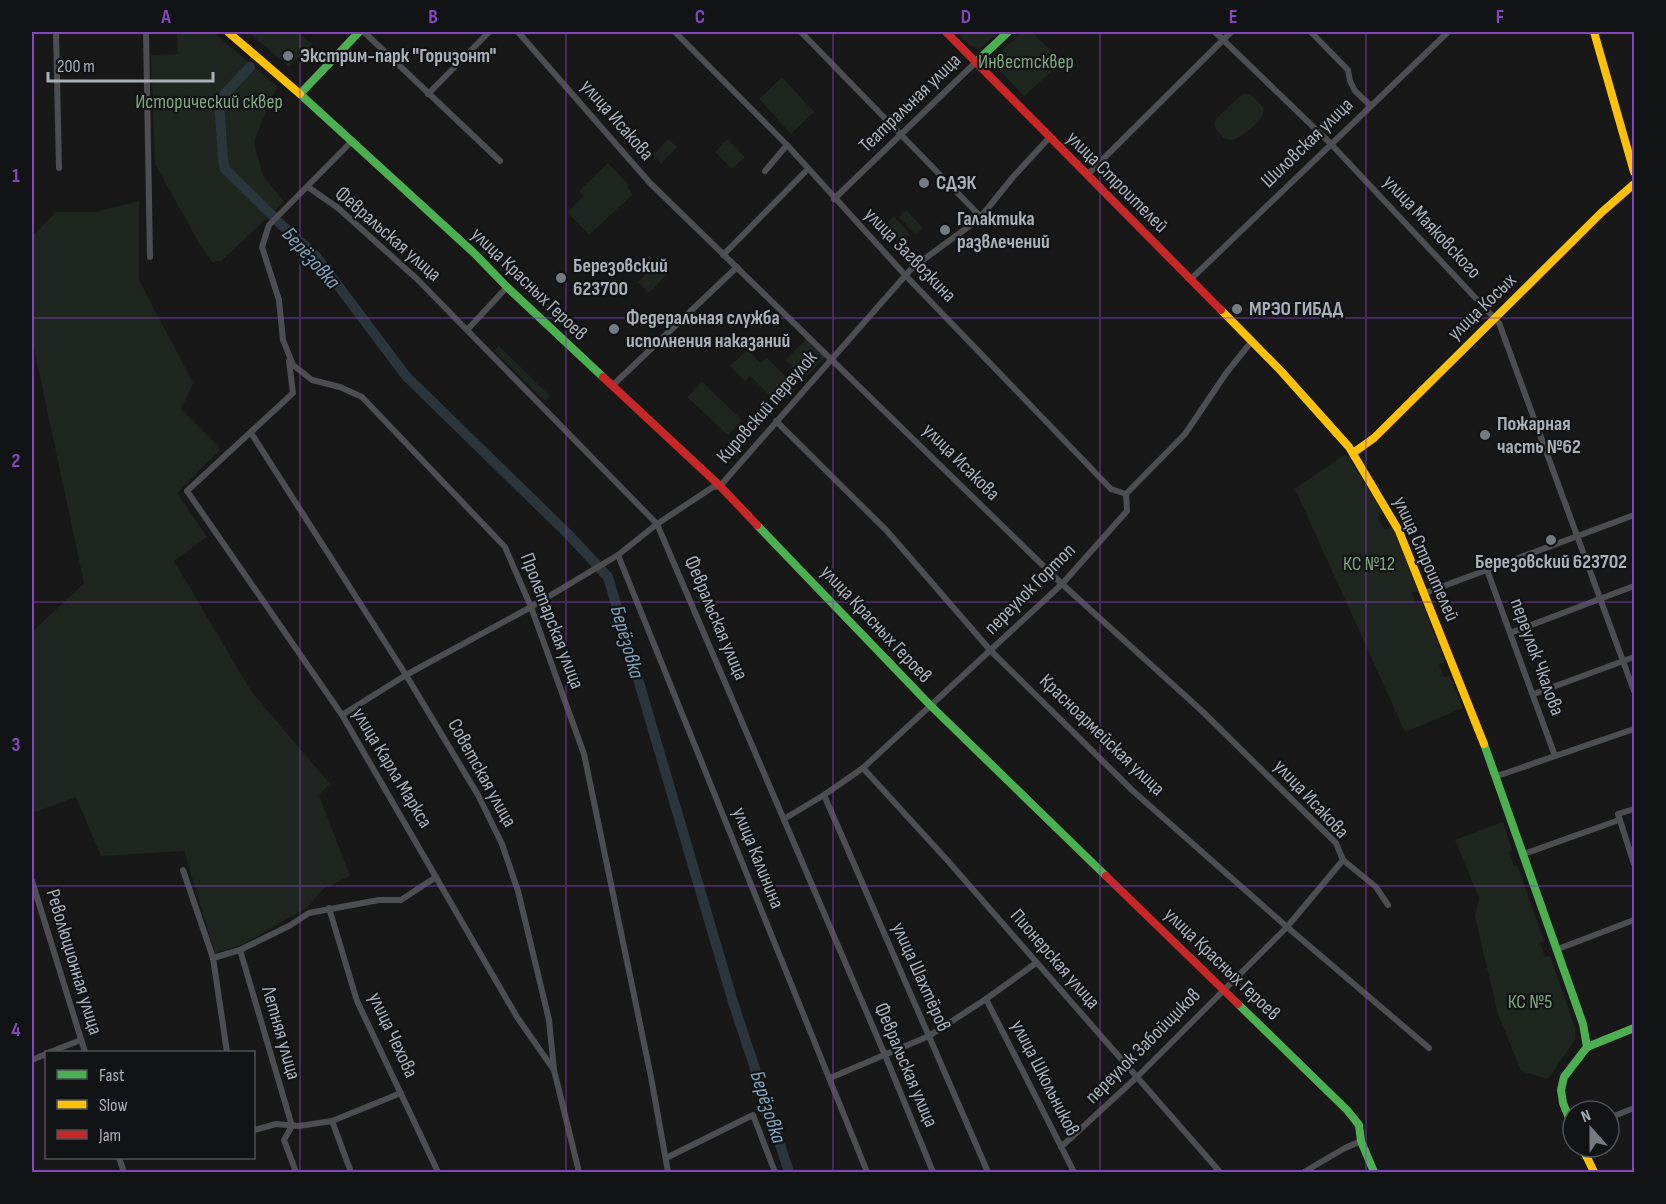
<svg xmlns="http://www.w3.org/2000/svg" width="1666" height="1204" font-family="'Sofia Sans Condensed',sans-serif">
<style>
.green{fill:#1e261f}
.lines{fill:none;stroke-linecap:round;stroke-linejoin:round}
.river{stroke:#2a353c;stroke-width:10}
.street{stroke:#4c4e52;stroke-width:6}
.fast{stroke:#4caf50;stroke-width:8}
.slow{stroke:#ffc107;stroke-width:8}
.jam{stroke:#c62828;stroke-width:8}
.grid{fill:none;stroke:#8446be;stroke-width:1.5;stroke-opacity:0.55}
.poi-dot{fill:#767b82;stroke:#121315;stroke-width:2}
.labels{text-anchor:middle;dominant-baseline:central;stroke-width:4.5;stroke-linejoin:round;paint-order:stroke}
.poi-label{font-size:20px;font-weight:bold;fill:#a9b0ba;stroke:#121315;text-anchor:start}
.park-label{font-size:20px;fill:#7fa67f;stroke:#121315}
.street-label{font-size:20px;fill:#a9b0ba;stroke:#121315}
.water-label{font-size:21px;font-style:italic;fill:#7ea1b7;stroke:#121315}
.neatline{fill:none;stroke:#8446be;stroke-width:2}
.grid-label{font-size:20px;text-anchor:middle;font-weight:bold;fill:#8446be}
</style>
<rect width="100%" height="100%" fill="#181819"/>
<g class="green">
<path d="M180,32H213L278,87L272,96L254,142L263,176L284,202L221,261L212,262L199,243L155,164L151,55L178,54L177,36Z"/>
<path d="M248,32H296L312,44L289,67Z"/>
<path d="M956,32H999L980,49L969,45Z"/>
<path d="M1022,32H1032L1062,62L1024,96L991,61Z"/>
<path d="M782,77L814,112L791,134L759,99Z"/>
<path d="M1246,94C1252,95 1254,98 1258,102C1262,105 1265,109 1263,114C1261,122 1238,141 1230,140C1224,140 1222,136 1218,132C1215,127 1214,125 1216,119L1241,95Z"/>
<path d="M668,139L677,147L661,164L653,155Z"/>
<path d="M727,139L745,157L732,169L715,152Z"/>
<path d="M608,163L629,185L627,188L633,194L589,235L567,212L584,196L579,191Z"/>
<path d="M139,201V280L193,383L181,409L221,449L177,493L207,537L174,561L251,691L330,784L319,795L350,876L323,889L308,907L243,944L215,953L184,851L101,856L76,797L35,812L32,811V632L84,583L32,339V237L56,212H95Z"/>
<path d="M906,210L923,228L916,235L899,217Z"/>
<path d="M894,216L910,234L901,243L884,226Z"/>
<path d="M660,260L671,270L649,293L638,282Z"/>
<path d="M807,338L826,357L804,378L786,360Z"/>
<path d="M499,346L550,396L545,401L494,351Z"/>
<path d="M747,350L761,363L767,358L794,385L776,402L750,376L745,381L730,366Z"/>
<path d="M702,382L742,420L728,435L687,397Z"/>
<path d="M1347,455L1384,513L1377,517L1385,530L1394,527L1418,591L1412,593L1416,604L1422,602L1445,662L1439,665L1444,677L1450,676L1463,708L1405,732L1295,489L1342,456Z"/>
<path d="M1503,822L1512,850L1509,852L1514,866L1517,865L1544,941L1540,943L1545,957L1550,956L1575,1028V1040L1548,1079L1521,1071L1498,1014L1475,917L1479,898L1455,840Z"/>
</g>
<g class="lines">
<g class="river">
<path d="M250,67L219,100L223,160L225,169L275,218"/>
<path d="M276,220L315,255L406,376L569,535L608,577L733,1002L789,1172"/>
</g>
<g class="street">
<path d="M56,32L59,168"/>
<path d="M146,32L150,257"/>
<path d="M364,32L500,161"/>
<path d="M518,32L650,183L1062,584L1202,711L1336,843L1343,860L1376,887L1388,905"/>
<path d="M675,32L787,145L906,276L1111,489L1126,494"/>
<path d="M801,32L981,217"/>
<path d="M1215,32L1330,143L1499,323L1634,691"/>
<path d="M1311,32L1348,70L1350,81L1355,91L1370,105"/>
<path d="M428,94L489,32"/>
<path d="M352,141L269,225L262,247L279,300L283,340L293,365L312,380L340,387L362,397L505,547L531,607L584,754L651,1077L668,1172"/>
<path d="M765,171L787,145"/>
<path d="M1087,175L1231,32"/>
<path d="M308,187L338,208L417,279L657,524L885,1055L933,1172"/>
<path d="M834,199L976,62"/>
<path d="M723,255L808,169"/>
<path d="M1191,279L1448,32"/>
<path d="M468,329L507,287"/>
<path d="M289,361L293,393L187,491L342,715L517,1017L554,1070"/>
<path d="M612,386L737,267"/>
<path d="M776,421L887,531L991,651L1133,791L1287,927L1429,1048"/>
<path d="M251,433L406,675L478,795L502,844L518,891L549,1020L554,1070L579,1172"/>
<path d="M618,555L867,1172"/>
<path d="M1487,570L1555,756"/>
<path d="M1425,593L1634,515"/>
<path d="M1510,633L1634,586"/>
<path d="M1534,694L1634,657"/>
<path d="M342,715L406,675L531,607L618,555L657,524L713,487L720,486L912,268L979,219L1013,177L1049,138"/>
<path d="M863,768L948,861L1220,1172"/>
<path d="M1497,776L1634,729"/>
<path d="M824,795L988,1172"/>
<path d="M1634,809L1618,814L1634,864"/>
<path d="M784,819L824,795L863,768L1062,584L1127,511L1126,494L1185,434L1227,372L1252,341"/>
<path d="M1524,854L1619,820"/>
<path d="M183,870L213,958L227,1052"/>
<path d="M32,881L85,1052"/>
<path d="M329,908L357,1001L438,1172"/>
<path d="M1558,949L1634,920"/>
<path d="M240,950L292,1126"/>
<path d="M213,958L240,950L289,926L309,913L379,900H401L436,877"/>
<path d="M986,999L1074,1172"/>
<path d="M50,1052L81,1040"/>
<path d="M32,1060L46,1054"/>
<path d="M830,1078L929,1036L986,999L1036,963"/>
<path d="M1609,1118L1634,1108"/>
<path d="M332,1121L351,1172"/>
<path d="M292,1126L284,1140L296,1172"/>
<path d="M254,1130L276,1124L299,1126L332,1121L401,1093"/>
<path d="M1061,1147L1137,1077L1287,927L1343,860"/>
<path d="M119,1158L124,1172"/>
<path d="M666,1158L753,1115L775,1172"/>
<path d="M1304,1172L1345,1148L1361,1141"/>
</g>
<g class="fast">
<path d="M359,32L300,94L474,253L507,287L603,377"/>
<path d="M976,62L1008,32"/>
<path d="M757,525L930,705L1106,876"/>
<path d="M1484,744L1583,1024L1587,1047"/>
<path d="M1238,1004L1347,1110L1359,1125L1361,1141L1374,1172"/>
<path d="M1573,1128L1563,1103L1561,1090L1564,1077L1587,1047L1634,1028"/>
</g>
<g class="slow">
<path d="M228,32L300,94"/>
<path d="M1594,32L1634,172"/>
<path d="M1221,310L1281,371L1349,447L1399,531L1484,744"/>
<path d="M1353,453L1374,438L1602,212L1634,184"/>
<path d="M1582,1147L1594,1172"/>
</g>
<g class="jam">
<path d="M946,32L1221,310"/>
<path d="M603,377L720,486L757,525"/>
<path d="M1106,876L1238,1004"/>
</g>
</g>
<path class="grid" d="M300,32V1172M566,32V1172M833,32V1172M1100,32V1172M1366,32V1172M32,318H1634M32,602H1634M32,886H1634"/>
<g class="poi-dot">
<circle cx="288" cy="56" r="6"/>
<circle cx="924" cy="183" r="6"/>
<circle cx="945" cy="230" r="6"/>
<circle cx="561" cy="278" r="6"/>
<circle cx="1237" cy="309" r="6"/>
<circle cx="614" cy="329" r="6"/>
<circle cx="1485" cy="435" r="6"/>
<circle cx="1551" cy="540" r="6"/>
</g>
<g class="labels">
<g class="poi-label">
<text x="300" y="56">Экстрим-парк "Горизонт"</text>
<text x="936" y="183">СДЭК</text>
<text x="957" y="219">Галактика<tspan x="957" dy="23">развлечений</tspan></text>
<text x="573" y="266">Березовский<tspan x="573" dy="23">623700</tspan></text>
<text x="1249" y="309">МРЭО ГИБДД</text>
<text x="626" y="318">Федеральная служба<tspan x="626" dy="23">исполнения наказаний</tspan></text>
<text x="1497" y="424">Пожарная<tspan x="1497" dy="23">часть №62</tspan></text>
<text x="1551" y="562" text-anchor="middle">Березовский 623702</text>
</g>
<g class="park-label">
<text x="1026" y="62">Инвестсквер</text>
<text x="209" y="102">Исторический сквер</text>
<text x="1369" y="564">КС №12</text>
<text x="1530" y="1002">КС №5</text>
</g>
<g class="street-label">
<text transform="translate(910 103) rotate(-44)">Театральная улица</text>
<text transform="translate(617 120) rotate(49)">улица Исакова</text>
<text transform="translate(1307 143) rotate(-44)">Шиловская улица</text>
<text transform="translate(1117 182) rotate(45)">улица Строителей</text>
<text transform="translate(1432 227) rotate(47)">улица Маяковского</text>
<text transform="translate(388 234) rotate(41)">Февральская улица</text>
<text transform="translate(910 255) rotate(46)">улица Загвозкина</text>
<text transform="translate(529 284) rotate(44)">улица Красных Героев</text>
<text transform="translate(1482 307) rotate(-44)">улица Косых</text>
<text transform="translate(767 407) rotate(-49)">Кировский переулок</text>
<text transform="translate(961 462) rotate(45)">улица Исакова</text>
<text transform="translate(1426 559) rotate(66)">улица Строителей</text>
<text transform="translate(1030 589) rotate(-45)">переулок Гортоп</text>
<text transform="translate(716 618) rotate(67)">Февральская улица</text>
<text transform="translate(552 621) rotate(69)">Пролетарская улица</text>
<text transform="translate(876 624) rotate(47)">улица Красных Героев</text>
<text transform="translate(1537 657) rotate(70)">переулок Чкалова</text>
<text transform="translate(1102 735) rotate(44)">Красноармейская улица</text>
<text transform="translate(392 768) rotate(59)">улица Карла Маркса</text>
<text transform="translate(482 773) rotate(61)">Советская улица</text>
<text transform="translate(1311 799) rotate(47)">улица Исакова</text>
<text transform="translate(758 858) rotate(68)">улица Калинина</text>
<text transform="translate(1055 959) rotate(49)">Пионерская улица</text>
<text transform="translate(74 962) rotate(73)">Революционная улица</text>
<text transform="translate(1222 964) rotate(44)">улица Красных Героев</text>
<text transform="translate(921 977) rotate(66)">улица Шахтёров</text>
<text transform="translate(281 1033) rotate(74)">Летняя улица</text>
<text transform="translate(393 1035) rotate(65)">улица Чехова</text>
<text transform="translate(1143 1046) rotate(-45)">переулок Забойщиков</text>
<text transform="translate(906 1065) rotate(67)">Февральская улица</text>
<text transform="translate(1045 1078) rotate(63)">улица Школьников</text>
</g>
<g class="water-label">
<text transform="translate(311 258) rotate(48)">Берёзовка</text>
<text transform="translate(627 642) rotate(74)">Берёзовка</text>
<text transform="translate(768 1107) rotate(72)">Берёзовка</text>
</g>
</g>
<rect width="1666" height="1204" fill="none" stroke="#121315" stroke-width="66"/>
<rect x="45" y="1051" width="210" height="108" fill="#121315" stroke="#4e5257" stroke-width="1.5"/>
<rect x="57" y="1070" width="30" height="9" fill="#4caf50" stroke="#4e5257" stroke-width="1.5"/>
<text x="99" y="1081" font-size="18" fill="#a9b0ba">Fast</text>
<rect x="57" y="1100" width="30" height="9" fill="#ffc107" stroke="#4e5257" stroke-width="1.5"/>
<text x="99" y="1111" font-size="18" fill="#a9b0ba">Slow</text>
<rect x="57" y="1130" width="30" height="9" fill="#c62828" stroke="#4e5257" stroke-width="1.5"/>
<text x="99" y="1141" font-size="18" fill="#a9b0ba">Jam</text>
<g transform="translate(1591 1129) rotate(339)"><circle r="28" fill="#121315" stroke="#4e5257" stroke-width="1.5"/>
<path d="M0-4.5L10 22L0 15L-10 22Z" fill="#767b82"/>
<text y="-9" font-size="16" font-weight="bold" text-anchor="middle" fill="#a9b0ba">N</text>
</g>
<path d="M48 72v9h165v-9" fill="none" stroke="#a9b0ba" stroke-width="3"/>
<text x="57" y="72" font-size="18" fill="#a9b0ba" stroke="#121315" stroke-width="4.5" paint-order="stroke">200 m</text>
<rect x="33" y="33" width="1600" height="1138" class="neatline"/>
<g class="grid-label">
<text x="166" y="23">A</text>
<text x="433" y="23">B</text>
<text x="700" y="23">C</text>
<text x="966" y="23">D</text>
<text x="1233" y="23">E</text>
<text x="1500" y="23">F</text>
<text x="16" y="182">1</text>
<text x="16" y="467">2</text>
<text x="16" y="751">3</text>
<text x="16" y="1036">4</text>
</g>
</svg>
